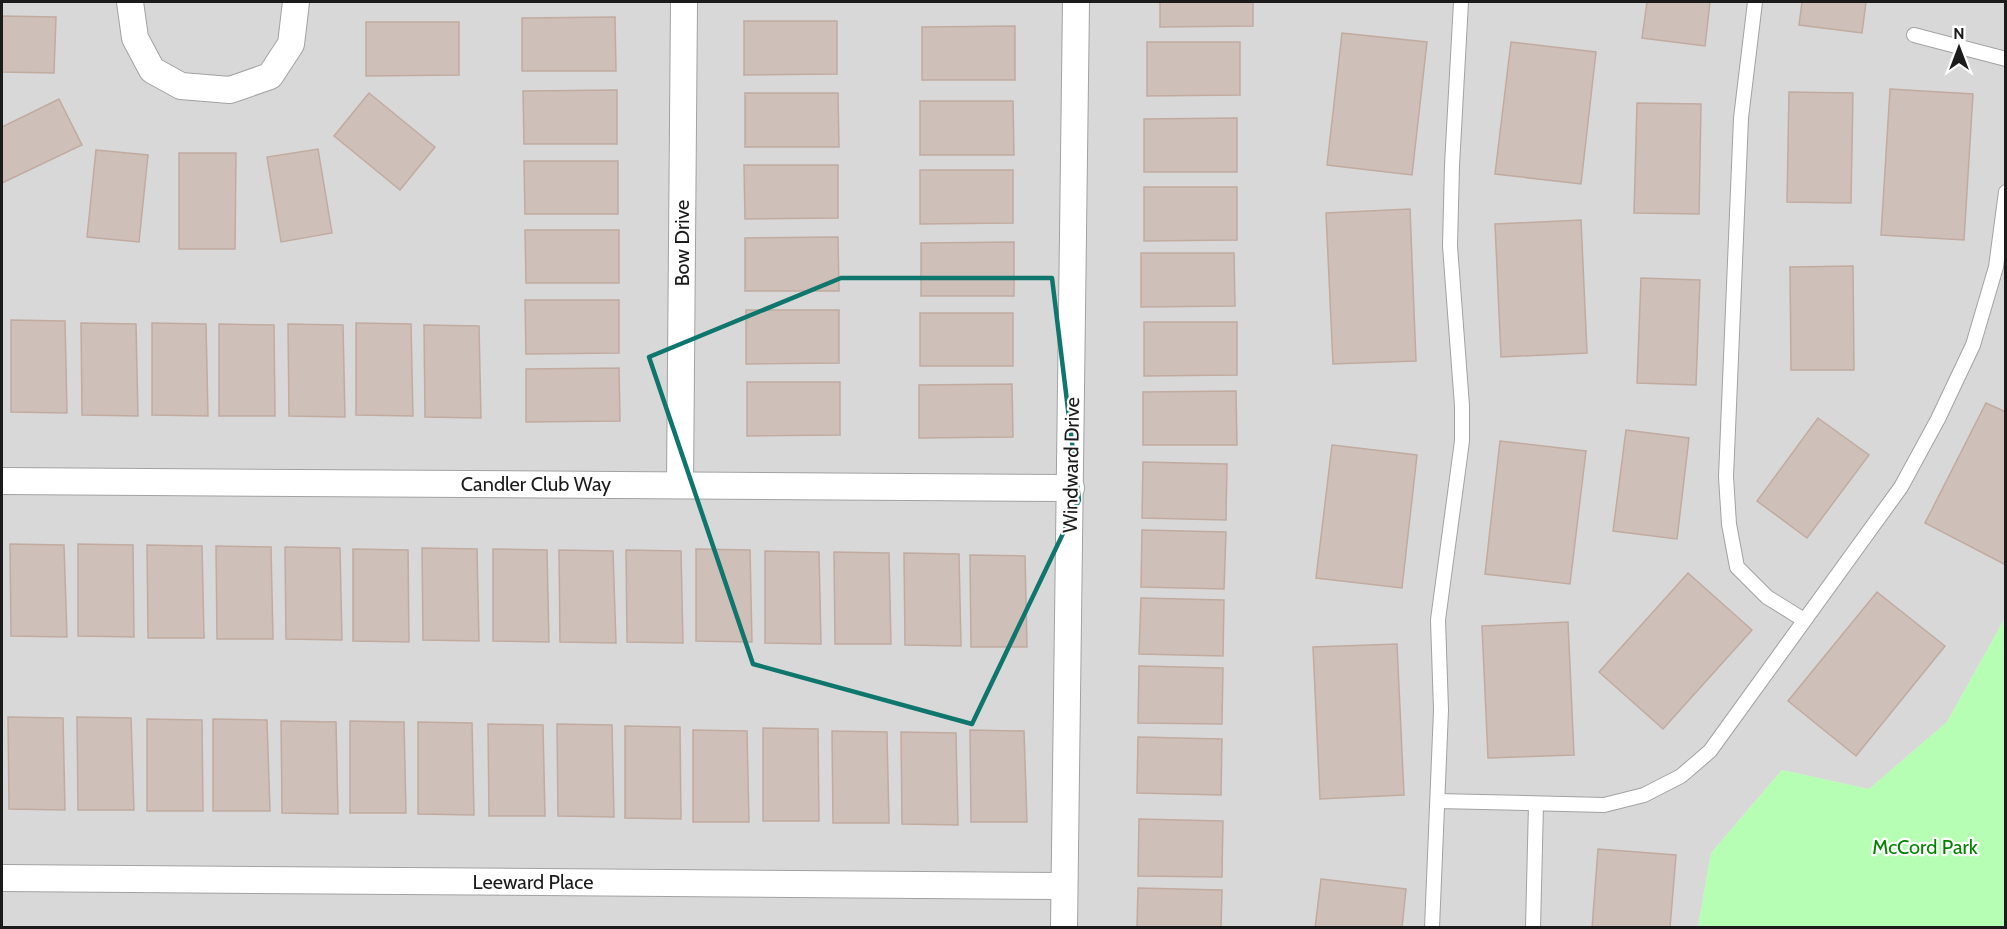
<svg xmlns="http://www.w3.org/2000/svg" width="2007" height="929" font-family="Cabin,sans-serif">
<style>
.residential{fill:#d9d8d8}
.park{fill:#b7feb5}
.building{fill:#cebfb8;stroke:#c1aba0;stroke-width:1.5}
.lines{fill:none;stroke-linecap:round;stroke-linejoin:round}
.service-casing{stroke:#a2a2a2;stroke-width:16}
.minor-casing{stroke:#a2a2a2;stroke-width:28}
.service{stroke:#fff;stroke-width:14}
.minor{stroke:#fff;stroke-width:26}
.marked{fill:none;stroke:#0f766e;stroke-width:4.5;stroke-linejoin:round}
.labels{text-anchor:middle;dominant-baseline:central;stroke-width:4.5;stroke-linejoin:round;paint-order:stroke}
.street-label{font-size:20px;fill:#1b1b1b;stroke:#fff}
.park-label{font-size:20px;fill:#038101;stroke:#fff}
</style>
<rect width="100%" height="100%" fill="#eee7df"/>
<path class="residential" d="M2,2H2005V618L1947,722L1869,789L1782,770L1711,853L1698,927L2,928Z"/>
<path class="park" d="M2005,618V927H1698L1711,853L1782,770L1869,789L1947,722Z"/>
<g class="building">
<path d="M1160,2H1253V26L1160,27Z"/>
<path d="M1647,2H1710L1705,46L1642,38Z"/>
<path d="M1802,2H1866L1862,33L1799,25Z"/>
<path d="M2,16L56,17L54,73L2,72Z"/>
<path d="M615,17L616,71H522V18Z"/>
<path d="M744,21H837V74L744,75Z"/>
<path d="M366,22H459V75L366,76Z"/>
<path d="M1015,26V80H922V27Z"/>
<path d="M1342,33L1427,42L1412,175L1327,165Z"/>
<path d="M1147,42H1240V95L1147,96Z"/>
<path d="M1511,42L1596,52L1581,184L1495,174Z"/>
<path d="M1890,89L1973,94L1964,240L1881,235Z"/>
<path d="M617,90V144H524L523,91Z"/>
<path d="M1789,92L1853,93L1851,203L1787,202Z"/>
<path d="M369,93L435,147L400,190L334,136Z"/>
<path d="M745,93H838L839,147H745Z"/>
<path d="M59,99L82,145L2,183V127Z"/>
<path d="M920,101H1013L1014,155H920Z"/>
<path d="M1637,103L1701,104L1699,214L1634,213Z"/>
<path d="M1237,118V172H1144V119Z"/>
<path d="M318,149L332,233L281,242L267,157Z"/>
<path d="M96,150L148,155L139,242L87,237Z"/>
<path d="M179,153H236L235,249H179Z"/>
<path d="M524,161H618V214H525Z"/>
<path d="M744,165H838V218L745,219Z"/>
<path d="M920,170H1013V223L920,224Z"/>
<path d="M1144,187H1237V240L1144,241Z"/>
<path d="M1410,209L1416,361L1333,364L1326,213Z"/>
<path d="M1581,220L1587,353L1501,357L1495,224Z"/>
<path d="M525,230H619V283H526Z"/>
<path d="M838,237L839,291H745V238Z"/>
<path d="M1014,242V296H921V243Z"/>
<path d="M1141,253H1234L1235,306L1141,307Z"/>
<path d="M1853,266L1854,370H1791L1790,267Z"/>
<path d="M1641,278L1700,280L1696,385L1637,383Z"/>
<path d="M525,300H619V353L526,354Z"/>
<path d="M746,310H839V363L746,364Z"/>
<rect x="920" y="313" width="93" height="53"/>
<path d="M11,320L65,321L67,413L11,412Z"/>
<path d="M1144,322H1237V375L1144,376Z"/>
<path d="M81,323L136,324L138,416L82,415Z"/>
<path d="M152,323L206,324L208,416L152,415Z"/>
<path d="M356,323L411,324L413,416L356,415Z"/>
<path d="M219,324L274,325L275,416H219Z"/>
<path d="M288,324L343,325L345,417L289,416Z"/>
<path d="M424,325L479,326L481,418L425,417Z"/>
<path d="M619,368L620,421L526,422V369Z"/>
<path d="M747,382H840V435L747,436Z"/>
<path d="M1012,384L1013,437L919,438V385Z"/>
<path d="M1236,391L1237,445H1143V392Z"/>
<path d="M1986,403L2006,412V560L2004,564L1925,523Z"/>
<path d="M1818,418L1869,455L1807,538L1757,501Z"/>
<path d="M1626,430L1689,438L1677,539L1613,531Z"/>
<path d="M1500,441L1586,451L1570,584L1485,574Z"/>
<path d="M1332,445L1417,455L1402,588L1316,578Z"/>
<path d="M1143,462L1227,464L1226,520L1142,518Z"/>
<path d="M1142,530L1226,532L1224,589L1141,587Z"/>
<path d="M10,544L64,545L67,637L11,636Z"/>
<path d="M78,544L133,545L134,637L78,636Z"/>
<path d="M147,545L202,546L204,638H148Z"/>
<path d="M216,546L271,547L273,639H217Z"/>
<path d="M285,547L340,548L342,640L286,639Z"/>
<path d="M422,548L477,549L479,641L423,640Z"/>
<path d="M353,549L408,550L409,642L353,641Z"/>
<path d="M493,549L547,550L549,642L493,641Z"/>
<path d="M696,549L750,550L752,642L696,641Z"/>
<path d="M559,550L613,551L616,643L560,642Z"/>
<path d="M626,550L681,551L683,643L627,642Z"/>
<path d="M765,551L819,552L821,644L765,643Z"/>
<path d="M834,552L889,553L891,644H835Z"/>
<path d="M904,553L959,554L961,646L905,645Z"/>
<path d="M970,555L1025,556L1027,647H971Z"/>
<path d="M1688,573L1752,630L1663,729L1599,672Z"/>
<path d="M1877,592L1945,646L1856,756L1788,701Z"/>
<path d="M1141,598L1224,600L1223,656L1139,654Z"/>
<path d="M1568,622L1574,755L1488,758L1482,626Z"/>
<path d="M1397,644L1404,795L1320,799L1313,647Z"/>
<path d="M1139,666L1223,668L1222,724L1138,723Z"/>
<path d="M8,717L63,718L65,810L9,809Z"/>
<path d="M77,717L131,718L134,810H78Z"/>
<path d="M147,719L202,720L203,811H147Z"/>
<path d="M213,719L267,720L270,811H213Z"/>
<path d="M281,721L336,722L338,814L282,813Z"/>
<path d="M350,721L404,722L406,813H350Z"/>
<path d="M418,722L472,723L474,815L418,814Z"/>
<path d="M488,724L543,725L545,816H489Z"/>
<path d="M557,724L612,725L614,817L558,816Z"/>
<path d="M625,726L680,727L681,819L625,818Z"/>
<path d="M763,728L818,729L819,821H763Z"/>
<path d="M693,730L747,731L749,822H693Z"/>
<path d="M970,730L1024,731L1027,822H971Z"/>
<path d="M832,731L887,732L889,823H833Z"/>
<path d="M901,732L956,733L958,825L902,824Z"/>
<path d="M1138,737L1222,739L1221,795L1137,793Z"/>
<path d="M1139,819L1223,821L1222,877L1138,876Z"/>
<path d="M1598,849L1676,855L1670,928H1592Z"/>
<path d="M1321,879L1406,889L1402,928H1315Z"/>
<path d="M1138,888L1222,890L1221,928H1137Z"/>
</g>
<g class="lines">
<defs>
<g id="service">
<path d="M1755,2L1741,118L1726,477L1729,524L1737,567L1767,597L1804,620"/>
<path d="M1914,35L2006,59"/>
<path d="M1438,801L1604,805L1644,795L1681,776L1710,751L1901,487L1938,419L1973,345L1996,267L2006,192"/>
<path d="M1432,928L1441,710L1438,620L1462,441V406L1450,246L1452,165L1461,2"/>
<path d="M1533,928L1536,804"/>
</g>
<g id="minor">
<path d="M130,2L135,38L152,70L181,86L230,90L270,76L291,44L296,2"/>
<path d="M2,481L1071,488"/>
<path d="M680,485L684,2"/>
<path d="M2,878L1064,886"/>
<path d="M1064,928L1076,2"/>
</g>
</defs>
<use href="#service" class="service-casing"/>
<use href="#minor" class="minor-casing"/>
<use href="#service" class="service"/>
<use href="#minor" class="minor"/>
</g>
<path class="marked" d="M841,278H1052L1079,500L972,724L753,664L649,357Z"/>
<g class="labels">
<g class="street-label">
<text transform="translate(682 243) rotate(-90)">Bow Drive</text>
<text transform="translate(1071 465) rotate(-89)">Windward Drive</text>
<text x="536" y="484">Candler Club Way</text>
<text x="533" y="882">Leeward Place</text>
</g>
<g class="park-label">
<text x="1925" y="847">McCord Park</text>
</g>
</g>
<rect width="2007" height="929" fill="none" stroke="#1b1b1b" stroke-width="6"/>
<g transform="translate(1959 48)" stroke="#ffffff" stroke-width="4.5" paint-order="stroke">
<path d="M0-4.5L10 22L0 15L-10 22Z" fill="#1b1b1b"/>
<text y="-9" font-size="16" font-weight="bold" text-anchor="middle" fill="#1b1b1b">N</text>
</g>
</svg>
